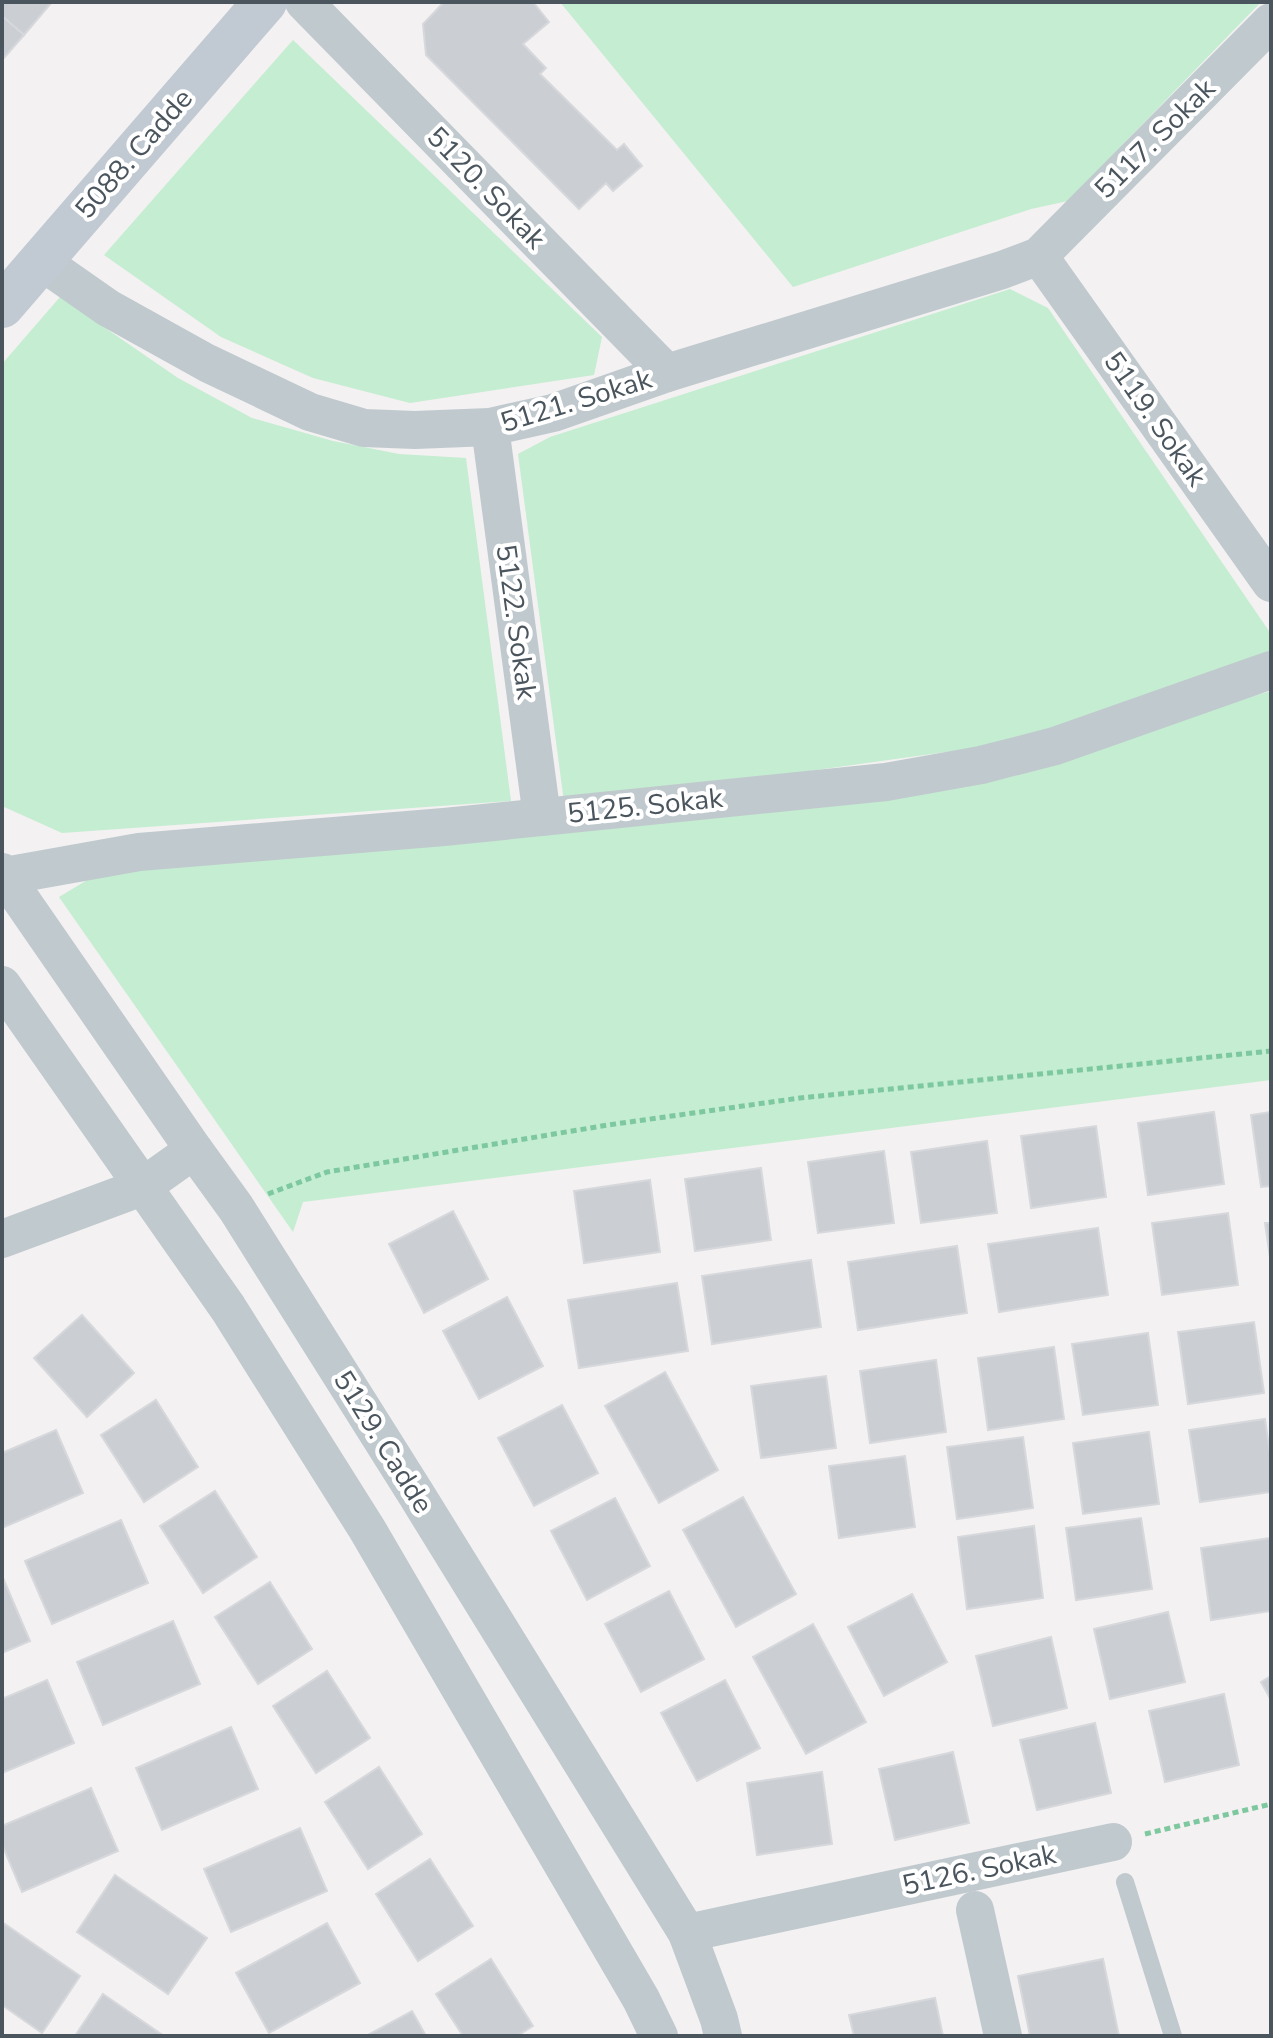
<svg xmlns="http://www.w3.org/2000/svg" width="1273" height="2038" font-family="'Nunito Sans',sans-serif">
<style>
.green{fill:#c4edd1}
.building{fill:#cbced3;stroke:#d6d8dc;stroke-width:2}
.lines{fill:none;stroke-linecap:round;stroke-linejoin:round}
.path{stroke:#7ec8a0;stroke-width:5;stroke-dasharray:6 4;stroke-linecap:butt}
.lane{stroke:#c0c9ce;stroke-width:18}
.street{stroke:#c0c9ce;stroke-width:38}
.secondary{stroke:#c1cad3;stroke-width:44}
.labels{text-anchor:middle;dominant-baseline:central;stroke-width:8;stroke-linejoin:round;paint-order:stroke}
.street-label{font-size:28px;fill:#4a555d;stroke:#fff}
</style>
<rect width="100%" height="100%" fill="#f3f1f1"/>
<g class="green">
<path d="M560,2H1261L1068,201L1031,209L793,287Z"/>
<path d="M293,40L602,337L594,375L410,403L313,378L221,337L104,255Z"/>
<path d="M1010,289L1048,308L1271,634V655L1032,740L795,773L564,802L518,454L550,437Z"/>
<path d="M60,297L178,378L252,418L333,441L399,454L466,458L511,801L62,833L2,806V364Z"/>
<path d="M1271,691V1080L303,1202L293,1232L59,897L109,867L884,800Z"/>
</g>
<g class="building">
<path d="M2,2H52L24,35L2,16Z"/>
<path d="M444,2H533L549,22L523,44L546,68L540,74L617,150L624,144L642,166L613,191L606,183L579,209L426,55L423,24Z"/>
<path d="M2,16L24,35L2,60Z"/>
<path d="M1214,1112L1224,1184L1148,1195L1138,1123Z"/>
<path d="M1271,1112V1186L1261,1187L1251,1115Z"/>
<path d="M1096,1126L1106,1197L1031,1208L1021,1136Z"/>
<path d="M987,1141L997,1213L921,1223L911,1152Z"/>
<path d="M884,1151L894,1223L818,1233L808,1162Z"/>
<path d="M761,1168L771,1240L695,1251L685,1179Z"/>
<path d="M650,1180L660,1252L584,1263L574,1191Z"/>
<path d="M453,1211L488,1279L424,1313L389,1244Z"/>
<path d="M1228,1213L1238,1285L1162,1295L1152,1223Z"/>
<path d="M1265,1223H1271V1264Z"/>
<path d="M1098,1228L1108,1295L999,1312L988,1244Z"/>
<path d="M957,1246L967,1313L858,1330L848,1262Z"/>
<path d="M811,1260L821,1327L712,1344L702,1276Z"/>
<path d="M677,1283L688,1351L579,1368L568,1300Z"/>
<path d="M507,1297L543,1366L479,1399L443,1331Z"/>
<path d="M82,1315L134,1373L87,1417L34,1358Z"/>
<path d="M1254,1322L1264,1393L1188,1404L1178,1332Z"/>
<path d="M1148,1333L1158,1405L1083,1415L1072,1344Z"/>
<path d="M1054,1347L1064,1419L988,1430L978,1358Z"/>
<path d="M936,1360L946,1432L870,1443L860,1371Z"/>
<path d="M665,1372L718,1470L659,1503L605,1406Z"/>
<path d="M826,1376L836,1448L761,1458L751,1386Z"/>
<path d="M156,1400L198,1467L144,1502L101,1435Z"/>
<path d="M562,1405L598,1473L534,1506L498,1438Z"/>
<path d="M1265,1419L1271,1460V1492L1200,1502L1189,1430Z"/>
<path d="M56,1430L83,1493L2,1528V1453Z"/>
<path d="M1149,1432L1159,1504L1083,1514L1073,1443Z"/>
<path d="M1023,1437L1033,1508L957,1519L947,1447Z"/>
<path d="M905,1456L915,1527L839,1538L829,1466Z"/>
<path d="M215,1491L257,1557L203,1593L160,1526Z"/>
<path d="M743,1497L796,1594L736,1627L683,1530Z"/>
<path d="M615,1498L650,1566L587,1600L551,1531Z"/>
<path d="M1141,1518L1152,1589L1076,1600L1066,1528Z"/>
<path d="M121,1520L148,1583L52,1624L25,1561Z"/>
<path d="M1034,1526L1043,1598L967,1609L958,1537Z"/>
<path d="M1271,1538V1611L1211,1620L1201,1548Z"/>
<path d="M3,1578L30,1641L2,1653V1579Z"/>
<path d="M270,1582L312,1649L258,1684L215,1617Z"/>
<path d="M669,1591L704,1659L641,1692L605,1624Z"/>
<path d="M912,1594L947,1662L884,1696L848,1627Z"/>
<path d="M1168,1612L1185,1682L1110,1699L1094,1629Z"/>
<path d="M173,1621L200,1684L103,1725L77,1662Z"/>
<path d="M813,1624L866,1722L806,1754L753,1657Z"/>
<path d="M1051,1637L1067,1708L993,1726L976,1656Z"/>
<path d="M327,1671L370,1738L316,1773L273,1706Z"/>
<path d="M1271,1676V1700L1261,1682Z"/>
<path d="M47,1680L74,1743L2,1773V1699Z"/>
<path d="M725,1680L760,1748L697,1781L661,1713Z"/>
<path d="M1224,1694L1239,1765L1165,1782L1149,1711Z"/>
<path d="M1095,1723L1111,1793L1037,1810L1020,1740Z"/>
<path d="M231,1727L258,1789L162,1830L136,1768Z"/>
<path d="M953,1752L969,1823L895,1840L879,1769Z"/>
<path d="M379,1767L422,1834L368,1869L325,1802Z"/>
<path d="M822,1772L832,1844L757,1855L747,1783Z"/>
<path d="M91,1788L118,1851L22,1892L2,1844V1826Z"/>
<path d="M300,1828L327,1891L231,1932L204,1869Z"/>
<path d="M430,1859L473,1926L418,1961L376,1894Z"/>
<path d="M115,1875L207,1938L168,1994L77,1932Z"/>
<path d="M2,1922L80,1976L42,2033L2,2005Z"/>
<path d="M327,1923L360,1983L269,2033L236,1973Z"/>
<path d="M491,1959L533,2026L517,2036H463L436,1994Z"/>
<path d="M1103,1959L1119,2036H1030L1018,1976Z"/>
<path d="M103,1994L164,2036H75Z"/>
<path d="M935,1998L943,2036H854L849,2015Z"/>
<path d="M412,2011L426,2036H366Z"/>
</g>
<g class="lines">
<g class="path">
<path d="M268,1194L327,1172L608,1125L800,1098L1271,1051"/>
<path d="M1145,1834L1271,1804"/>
</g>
<path class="lane" d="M1125,1882L1173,2036"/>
<g class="street">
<path d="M304,2L667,373"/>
<path d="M1039,256L1271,583"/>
<path d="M42,262L108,308L207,363L310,412L364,428L415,430L490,427L553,413L667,373L1002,270L1039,256L1271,22"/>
<path d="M490,427L542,817"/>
<path d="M2,872L194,1150L236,1208L416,1494L687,1933L719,2019L723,2036"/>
<path d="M5,876L139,852L444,827L886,782L981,765L1055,746L1271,670"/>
<path d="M2,985L228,1308L367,1529L641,1999L659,2036"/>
<path d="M2,1239L142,1187L194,1150"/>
<path d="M975,1910L1003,2036"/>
<path d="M687,1933L1113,1842"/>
</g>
<path class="secondary" d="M2,306L265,2"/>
</g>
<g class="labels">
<g class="street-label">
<text transform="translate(1155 139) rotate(-45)">5117. Sokak</text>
<text transform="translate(134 154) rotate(-49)">5088. Cadde</text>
<text transform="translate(486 188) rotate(46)">5120. Sokak</text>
<text transform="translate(576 401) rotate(-17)">5121. Sokak</text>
<text transform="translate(1155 419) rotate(55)">5119. Sokak</text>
<text transform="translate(516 622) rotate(82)">5122. Sokak</text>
<text transform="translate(645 806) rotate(-6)">5125. Sokak</text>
<text transform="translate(383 1442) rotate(58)">5129. Cadde</text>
<text transform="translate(979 1870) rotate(-12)">5126. Sokak</text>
</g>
</g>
<rect width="1273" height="2038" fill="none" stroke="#4a555d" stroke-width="8"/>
</svg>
